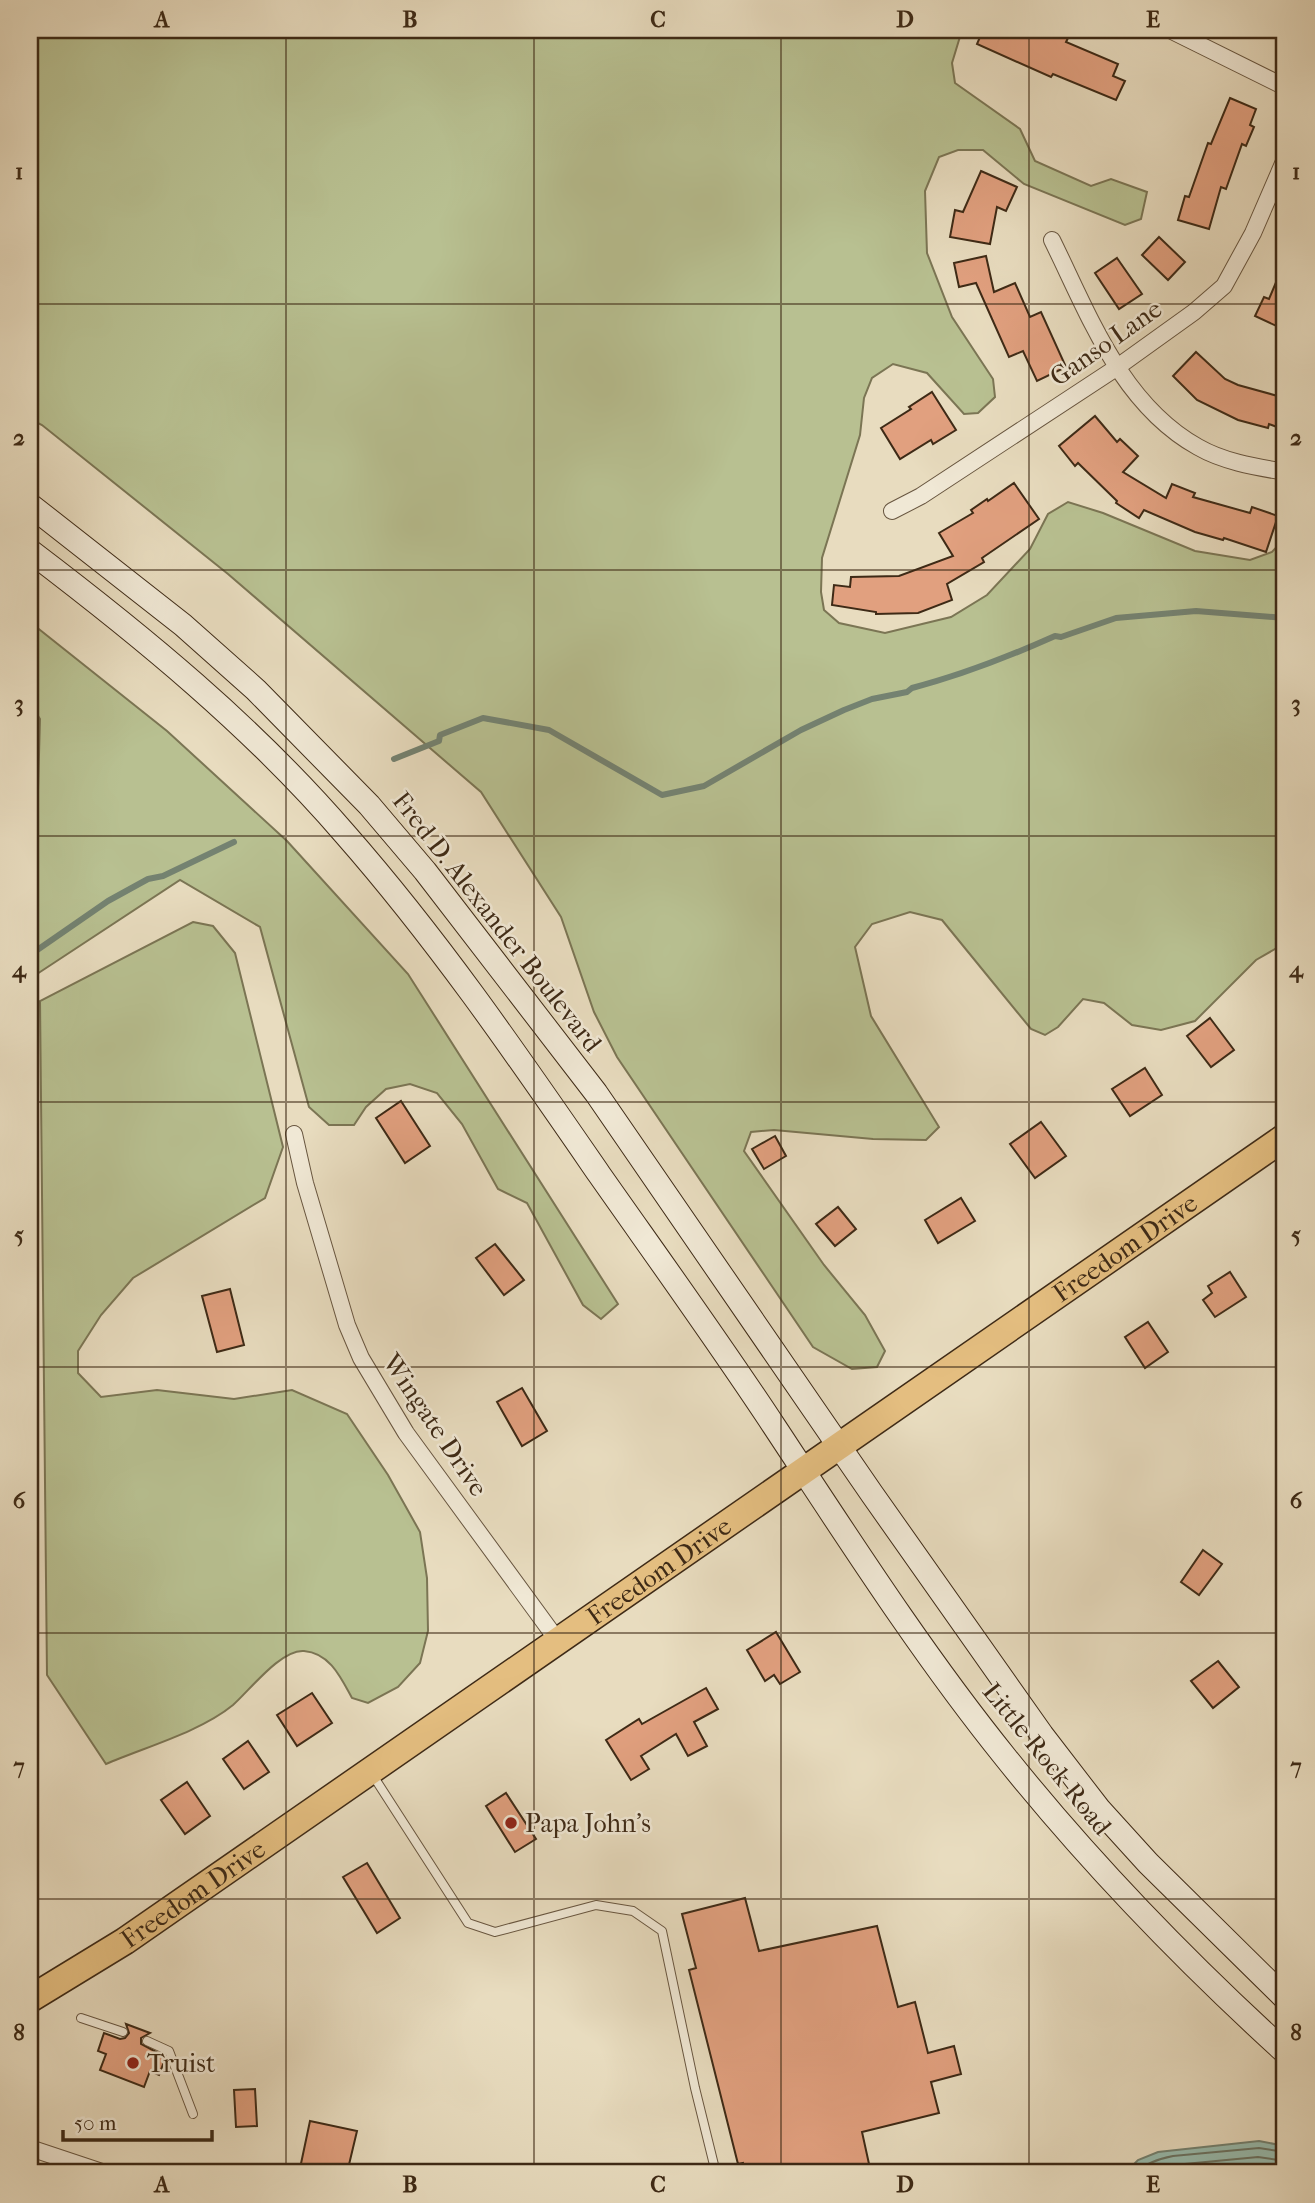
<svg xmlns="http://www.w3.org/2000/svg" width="1315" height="2203" font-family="'IM FELL French Canon',serif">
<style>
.green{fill:#b8c091;stroke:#7b7554;stroke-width:2}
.water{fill:#98bcae;stroke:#748271;stroke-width:2}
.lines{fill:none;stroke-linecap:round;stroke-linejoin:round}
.shore{stroke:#6b7362;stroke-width:2}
.stream{stroke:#748271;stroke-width:6}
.building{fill:#e1a07f;stroke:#3e2a16;stroke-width:2}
.service-casing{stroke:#685640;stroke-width:10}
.minor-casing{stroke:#685640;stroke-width:18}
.secondary-casing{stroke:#3e2a16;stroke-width:25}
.primary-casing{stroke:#3e2a16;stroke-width:29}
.service{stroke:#f0e8d5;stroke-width:8}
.minor{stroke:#f0e8d5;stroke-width:16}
.secondary{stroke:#f0e8d5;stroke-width:23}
.primary{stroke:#e4be80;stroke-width:26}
.grid{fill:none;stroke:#3e2a16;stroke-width:2;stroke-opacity:0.55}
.poi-dot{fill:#8f2418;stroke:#f0e8d5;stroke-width:2.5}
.labels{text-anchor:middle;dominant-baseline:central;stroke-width:5;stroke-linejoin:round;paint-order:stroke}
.street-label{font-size:26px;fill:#3e2a16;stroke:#f0e8d5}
.poi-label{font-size:26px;fill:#3e2a16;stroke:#f0e8d5;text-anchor:start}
.neatline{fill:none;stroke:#3e2a16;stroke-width:2.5}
.grid-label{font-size:23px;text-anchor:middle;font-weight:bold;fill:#3e2a16}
</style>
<rect width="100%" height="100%" fill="#e8dcbf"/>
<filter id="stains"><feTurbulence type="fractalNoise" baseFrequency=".00286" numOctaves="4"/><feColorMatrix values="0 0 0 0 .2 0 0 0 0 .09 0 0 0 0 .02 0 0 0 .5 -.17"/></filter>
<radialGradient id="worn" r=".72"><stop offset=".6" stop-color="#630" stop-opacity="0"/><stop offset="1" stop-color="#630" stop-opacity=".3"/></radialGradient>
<g class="green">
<path d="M30,30H962L952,63L955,83L1020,129L1035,161L1091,186L1111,179L1147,192L1141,219L1125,225L1024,184L983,150H958L939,157L925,191L927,253L952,317L993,379L995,397L978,413L964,414L927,373L893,364L872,378L864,398L860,435L822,558L821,592L824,610L839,623L885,633L951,617L987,595L1030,549L1048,514L1068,502L1103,513L1195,551L1250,560L1272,552L1285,538V945H1282L1256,960L1195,1021L1161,1030L1132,1025L1104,1003L1083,999L1058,1027L1045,1035L1031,1029L942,920L910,912L872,924L855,947L871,1016L939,1127L926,1140L873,1139L774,1130L751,1132L744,1151L824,1265L865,1315L885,1351L877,1367L852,1369L813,1347L617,1057L594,1012L561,917L481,792L228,574L42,425L30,419Z"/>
<path d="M30,622L167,731L287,841L408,974L618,1304L601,1319L583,1305L527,1203L498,1189L462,1124L437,1093L410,1084L386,1089L366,1107L354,1125H329L309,1107L260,927L180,880L37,974L36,861L40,719L30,703Z"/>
<path d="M193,922L213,926L235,953L283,1147L265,1198L133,1278L101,1315L78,1351V1373L101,1397L157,1390L234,1399L292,1390L347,1414L388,1475L420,1532L427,1578L428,1631L420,1663L398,1687L368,1703L352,1698C341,1678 330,1653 304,1651C281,1649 250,1690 233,1705C200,1732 145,1747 106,1764L47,1675L40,1001Z"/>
</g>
<path class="water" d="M1259,2141L1285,2146V2173H1125L1138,2160L1158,2152Z"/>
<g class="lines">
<g class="shore">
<path d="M1135,2173C1146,2163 1158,2159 1173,2156L1259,2148L1285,2152"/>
<path d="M1147,2173L1174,2165L1258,2157L1285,2161"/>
<path d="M1198,2173L1258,2168L1285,2171"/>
</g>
<g class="stream">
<path d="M394,759L439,741L440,735L483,718L549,730L662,795L704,786L801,730L844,710L872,699L907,692L912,688C962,675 1008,657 1055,636L1061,637L1116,618L1196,611L1285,618"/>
<path d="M30,955L108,901L148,879L163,876L234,842"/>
</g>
</g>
<g class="building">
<path d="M983,30H1048L1068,38L1066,42L1118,64L1113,76L1125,81L1116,100L1053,74L1051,77L977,44Z"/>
<path d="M1230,98L1256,109L1250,125L1254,127L1246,146L1242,144L1226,189L1221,187L1209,229L1178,220L1185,196L1189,197L1208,143L1211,144Z"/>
<path d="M981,171L1017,187L1006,211L997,207L990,244L950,237L955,210L963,212Z"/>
<path d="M1159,237L1185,262L1168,280L1142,255Z"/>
<path d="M986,256L994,292L1015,283L1030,317L1041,312L1066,367L1037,381L1023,351L1009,357L976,283L959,287L954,263Z"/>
<path d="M1117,258L1142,294L1119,309L1095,273Z"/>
<path d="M1285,261V330L1255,316L1264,297L1269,299Z"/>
<path d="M1196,352L1225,379L1238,385L1285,398V430L1269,424L1268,428L1238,420L1197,400L1173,376Z"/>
<path d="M932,392L956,430L933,444L931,440L900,459L881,428L911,409L909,407Z"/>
<path d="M1095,416L1117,442L1120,439L1138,456L1123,472L1166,498L1172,484L1195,493L1193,497L1250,513L1252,507L1278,516L1266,552L1224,538L1223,540L1195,532L1144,510L1139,518L1116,503L1117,501L1078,463L1075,466L1059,446Z"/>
<path d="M1014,483L1039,519L982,558L984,562L947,584L952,600L918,613L876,614V612L832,605L834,585L850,587L851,577L899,576L953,556L939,533L973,513L971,510L987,499L988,501Z"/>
<path d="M1210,1018L1234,1050L1211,1067L1187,1036Z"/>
<path d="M1145,1068L1162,1095L1130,1116L1112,1089Z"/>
<path d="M401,1101L430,1146L405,1163L376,1118Z"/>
<path d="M1041,1122L1066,1156L1035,1178L1010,1144Z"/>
<path d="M775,1136L786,1156L764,1169L752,1149Z"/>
<path d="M961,1198L975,1221L938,1243L925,1220Z"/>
<path d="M838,1207L856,1229L835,1246L816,1224Z"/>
<path d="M495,1244L524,1280L504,1295L476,1258Z"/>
<path d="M1230,1272L1246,1297L1215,1317L1203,1300L1212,1293L1208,1286Z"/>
<path d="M230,1289L244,1345L217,1352L202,1296Z"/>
<path d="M1148,1322L1168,1352L1145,1368L1125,1337Z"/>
<path d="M522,1388L547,1431L522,1446L497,1402Z"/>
<path d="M1203,1550L1222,1564L1199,1595L1181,1582Z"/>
<path d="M776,1632L800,1672L780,1684L774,1675L765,1681L747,1650Z"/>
<path d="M1218,1661L1239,1687L1213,1708L1191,1681Z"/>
<path d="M706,1688L718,1709L694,1722L707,1746L688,1756L676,1734L641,1756L649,1769L631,1780L606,1740L639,1719L642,1724Z"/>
<path d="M312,1693L332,1723L297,1746L277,1715Z"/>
<path d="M248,1741L269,1772L244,1789L223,1759Z"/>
<path d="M187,1782L210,1816L185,1834L161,1800Z"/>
<path d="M506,1793L536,1839L515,1852L486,1806Z"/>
<path d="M367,1863L400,1918L377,1933L343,1877Z"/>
<path d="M745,1898L759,1951L877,1926L898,2007L915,2002L928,2053L954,2046L961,2074L931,2082L939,2113L862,2132L871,2173H745L743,2163L738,2164L689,1970L696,1968L682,1914Z"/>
<path d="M126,2024L150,2033L141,2038V2044L164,2056L165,2059L159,2075L150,2071L144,2087L100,2070L106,2054L98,2051L104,2033L120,2039L125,2038L129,2033Z"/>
<path d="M255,2089L257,2126L236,2127L234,2090Z"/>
<path d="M310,2121L357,2131L347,2173H299Z"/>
</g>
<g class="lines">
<defs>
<g id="service">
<path d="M372,1774L468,1923L495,1932L596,1905L633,1911L662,1931L695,2088L716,2173"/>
<path d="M81,2018L123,2032"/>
<path d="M147,2041L169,2051L193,2114"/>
</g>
<g id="minor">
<path d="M1170,30L1285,87"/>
<path d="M1052,240C1089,315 1121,404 1198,447C1224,462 1256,467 1285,472"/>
<path d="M892,511L921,496L1116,368L1194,312L1224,286L1253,233L1285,159"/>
<path d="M294,1134L305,1183L347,1325L361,1358L406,1433L558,1641"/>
<path d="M30,2148L105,2173"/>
</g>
<g id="secondary">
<path d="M30,505L183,625L256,690L369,805L425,871L596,1093L872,1494L1042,1735L1099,1809L1148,1863L1285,1998"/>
<path d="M30,551C142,636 253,727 345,834C439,941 519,1058 599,1174C658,1258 718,1341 774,1426C848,1538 922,1654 1006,1758C1091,1864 1185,1961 1285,2052"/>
</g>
<g id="primary">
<path id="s1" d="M30,1999L125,1941L1285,1137"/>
</g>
</defs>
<use href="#service" class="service-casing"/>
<use href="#minor" class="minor-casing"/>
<use href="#secondary" class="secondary-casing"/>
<use href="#primary" class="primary-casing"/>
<use href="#service" class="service"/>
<use href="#minor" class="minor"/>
<use href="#secondary" class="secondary"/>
<use href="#primary" class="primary"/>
</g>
<path class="grid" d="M286,30V2173M534,30V2173M781,30V2173M1029,30V2173M30,304H1285M30,570H1285M30,836H1285M30,1102H1285M30,1367H1285M30,1633H1285M30,1899H1285"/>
<g class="poi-dot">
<circle cx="511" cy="1823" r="7"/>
<circle cx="133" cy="2063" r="7"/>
</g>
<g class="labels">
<g class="street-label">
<text transform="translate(1106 343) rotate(-35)">Ganso Lane</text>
<text transform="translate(497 922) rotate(52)">Fred D. Alexander Boulevard</text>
<text stroke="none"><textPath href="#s1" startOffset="1328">Freedom Drive</textPath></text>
<text transform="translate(435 1425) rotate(56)">Wingate Drive</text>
<text stroke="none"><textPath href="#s1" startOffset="761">Freedom Drive</textPath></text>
<text transform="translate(1047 1759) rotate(51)">Little Rock Road</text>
<text stroke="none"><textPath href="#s1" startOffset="194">Freedom Drive</textPath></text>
</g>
<g class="poi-label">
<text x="525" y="1823">Papa John's</text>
<text x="147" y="2063">Truist</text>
</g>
</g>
<rect width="1315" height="2203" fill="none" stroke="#e8dcbf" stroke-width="77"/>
<path d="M63 2130v10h149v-10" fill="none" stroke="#3e2a16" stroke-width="3.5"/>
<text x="74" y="2130" font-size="21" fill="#3e2a16" stroke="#f0e8d5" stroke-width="5" paint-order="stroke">50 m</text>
<rect x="38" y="38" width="1238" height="2126" class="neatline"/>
<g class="grid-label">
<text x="162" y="27">A</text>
<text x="410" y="27">B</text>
<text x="658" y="27">C</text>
<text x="905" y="27">D</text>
<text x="1153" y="27">E</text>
<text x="19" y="179">1</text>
<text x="1296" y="179">1</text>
<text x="19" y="445">2</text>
<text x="1296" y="445">2</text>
<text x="19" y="711">3</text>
<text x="1296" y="711">3</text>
<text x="19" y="977">4</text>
<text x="1296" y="977">4</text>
<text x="19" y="1242">5</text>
<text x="1296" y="1242">5</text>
<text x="19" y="1508">6</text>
<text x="1296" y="1508">6</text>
<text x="19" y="1774">7</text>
<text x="1296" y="1774">7</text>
<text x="19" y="2040">8</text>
<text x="1296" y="2040">8</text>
<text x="162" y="2192">A</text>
<text x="410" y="2192">B</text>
<text x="658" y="2192">C</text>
<text x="905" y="2192">D</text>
<text x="1153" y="2192">E</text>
</g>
<rect width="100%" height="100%" filter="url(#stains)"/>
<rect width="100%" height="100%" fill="url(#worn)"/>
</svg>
